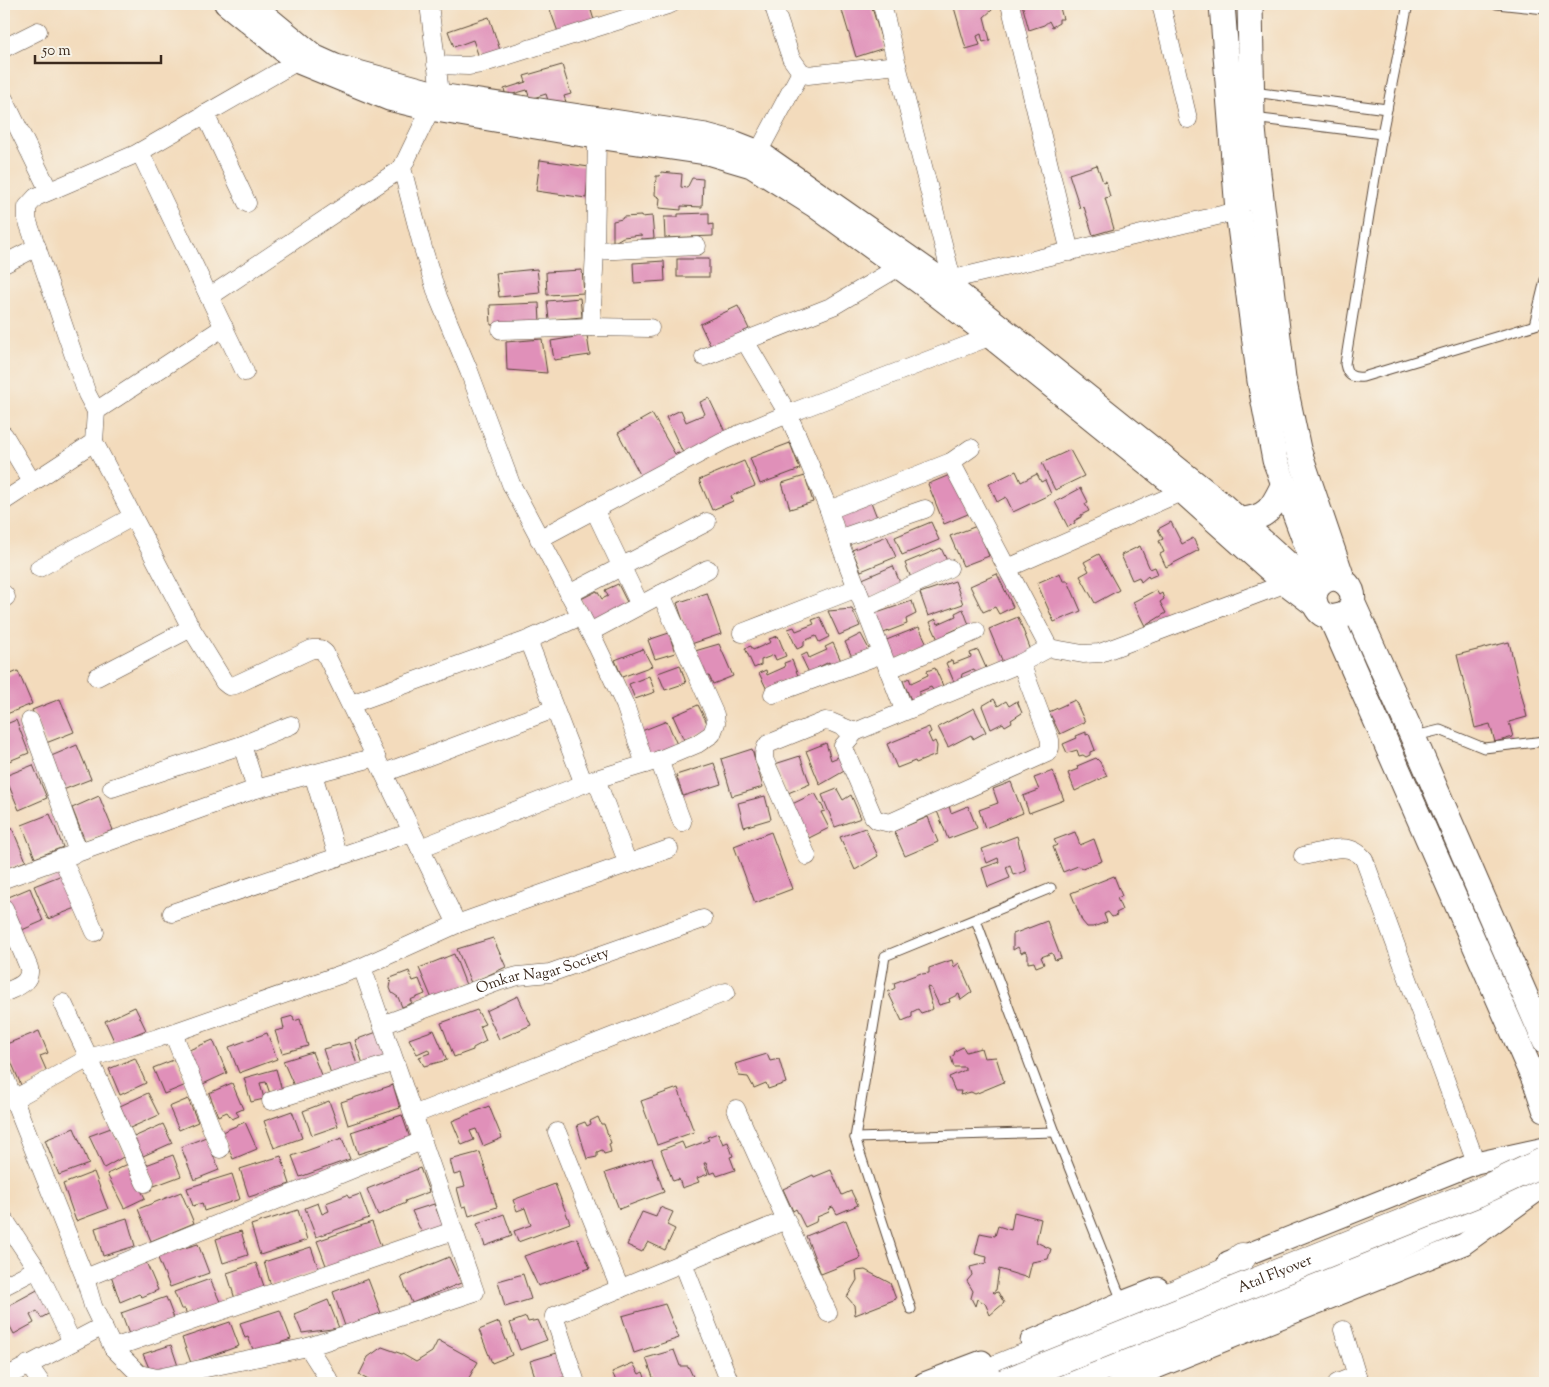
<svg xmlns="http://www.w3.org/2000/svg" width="1549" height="1387" font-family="'Sorts Mill Goudy',serif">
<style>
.building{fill:#e090b9}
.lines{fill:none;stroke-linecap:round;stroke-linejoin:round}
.service-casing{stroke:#574536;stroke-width:11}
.minor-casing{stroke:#574536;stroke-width:19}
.tertiary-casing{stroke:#574536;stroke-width:23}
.secondary-casing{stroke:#574536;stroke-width:27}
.primary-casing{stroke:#574536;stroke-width:29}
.service{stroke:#fff;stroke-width:9}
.minor{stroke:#fff;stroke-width:18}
.tertiary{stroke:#fff;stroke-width:21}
.secondary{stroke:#fff;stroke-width:25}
.primary{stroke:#fff;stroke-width:28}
.primary-bridge-casing{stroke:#574536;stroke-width:29;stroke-linecap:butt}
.primary-bridge{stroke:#fff;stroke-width:28}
.labels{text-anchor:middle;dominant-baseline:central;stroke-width:4;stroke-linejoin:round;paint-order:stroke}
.street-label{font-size:15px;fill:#3b2a1e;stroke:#f7f3e8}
</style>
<rect width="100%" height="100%" fill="#f7f3e8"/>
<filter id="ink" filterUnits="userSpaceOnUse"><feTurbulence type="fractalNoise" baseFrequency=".02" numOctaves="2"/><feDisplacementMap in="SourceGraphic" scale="10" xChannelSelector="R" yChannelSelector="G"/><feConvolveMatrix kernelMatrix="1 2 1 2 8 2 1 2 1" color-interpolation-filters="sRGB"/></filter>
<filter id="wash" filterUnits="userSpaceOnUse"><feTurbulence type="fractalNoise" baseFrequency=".0096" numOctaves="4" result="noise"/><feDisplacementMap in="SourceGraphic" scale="20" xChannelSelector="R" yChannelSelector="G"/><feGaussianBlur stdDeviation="1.12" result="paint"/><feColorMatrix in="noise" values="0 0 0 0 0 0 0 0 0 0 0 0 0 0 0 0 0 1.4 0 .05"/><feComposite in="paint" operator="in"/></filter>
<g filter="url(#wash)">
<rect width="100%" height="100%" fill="#f3dbbc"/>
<g id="blocks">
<g class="building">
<path d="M548,4H589L594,20L558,32Z"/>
<path d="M840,4H871L884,48L856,57Z"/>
<path d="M953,4H992V10L984,17L990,40L983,42L981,34L977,36L980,45L966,49Z"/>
<path d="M1022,4H1059L1063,19H1059V23L1052,27L1049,21L1044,25L1029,30Z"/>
<path d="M489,17L500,50L480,60L473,40L454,47L448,31Z"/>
<path d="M562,65L571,94L564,96L567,105L551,110L546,94L530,99L527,90L506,96L504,89L526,82L524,76Z"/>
<path d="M540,160L589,167L586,198L536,191Z"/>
<path d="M1097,165L1103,182L1106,181L1110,197L1105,198L1114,229L1093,235L1084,207L1080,208L1069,174Z"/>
<path d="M661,172L682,174L681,187L687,188L692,178L703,179L702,207L681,206V210L659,208L660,198L655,195L656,176H660Z"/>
<path d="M709,213V225L713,224V236L665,238L664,217H678V214Z"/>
<path d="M641,216V217L652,216L654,238L642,239L641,235L623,237L613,243V221L622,219L623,217Z"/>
<rect x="677" y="259" width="32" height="18"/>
<path d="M664,261L665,281L634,283L633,263Z"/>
<path d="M537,269L540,293L499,297L496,273Z"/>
<path d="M582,270L584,293L547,295L546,272Z"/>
<path d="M580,298L582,317L549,320L547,301Z"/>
<path d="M539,303L540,322L491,325L490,305Z"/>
<path d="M738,306L749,329L711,347L700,324Z"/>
<path d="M587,335L590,355L554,360L551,341Z"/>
<path d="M542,339L547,373L507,370L506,342Z"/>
<path d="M709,398L726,434L683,453L666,417L681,410L686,422L705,414L700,402Z"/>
<path d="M652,414L675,454L679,453L682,459L643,480L618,433Z"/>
<path d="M790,443L800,469L760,484L750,458Z"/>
<path d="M1070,450L1084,476L1055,490L1042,463Z"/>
<path d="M744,461L755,486L731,496L733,501L712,510L699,480Z"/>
<path d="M1016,471L1021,482L1037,474L1041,482L1045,480L1051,494L1013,512L1006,497L997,502L989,484Z"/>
<path d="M952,474L968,514L944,524L928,484Z"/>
<path d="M805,476L813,502L790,509L782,483Z"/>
<path d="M1081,488L1088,502L1085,504L1089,511L1081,515V517L1074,521L1075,523L1068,527L1055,502Z"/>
<path d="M871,502L878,520L844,532L838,514Z"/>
<path d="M931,522L939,540L902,555L895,537Z"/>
<path d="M1171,522L1182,544L1193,538L1199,550L1166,567L1160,554L1164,552L1159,541L1163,539L1158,529Z"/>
<path d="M977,526L989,556L963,566L950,536Z"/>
<path d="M887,536L896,557L861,571L852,550Z"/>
<path d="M1140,546L1150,569L1155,567L1158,574L1149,578L1148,576L1141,582L1139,577L1132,580L1121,555Z"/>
<path d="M941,548L948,563L911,578L905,563Z"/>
<path d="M1099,554L1119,590L1095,603L1080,576L1089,571L1084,562Z"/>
<path d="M893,566L901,585L868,598L860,580Z"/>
<path d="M1060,573L1063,581H1068L1081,611L1054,622L1037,583Z"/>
<path d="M997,574L1013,607L999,614L995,607L983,612L970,586Z"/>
<path d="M955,581L963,604L928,616L920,593Z"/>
<path d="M618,584L629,606L594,624L581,599L597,591L602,599L608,596L605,590Z"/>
<path d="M1156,590L1159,595L1162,593L1164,599L1160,602L1166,613L1145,626L1133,602Z"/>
<path d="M707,593L721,634L691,644L677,603Z"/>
<path d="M912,601L916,614L906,619L907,624L881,634L874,614Z"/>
<path d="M852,609L860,626L839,635L828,611Z"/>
<path d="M963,609L971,630L961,634L959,628L946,634V638L939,642L930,622L936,619L938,624L956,616L955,613Z"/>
<path d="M820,617L829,637L819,642L816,636L804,641V646L797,649L788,629L794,627L796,631L814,624L812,620Z"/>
<path d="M1018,617L1032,653L1004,665L989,629Z"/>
<path d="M919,627L928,646L892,661L884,641Z"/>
<path d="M669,633L675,653L655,659L648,640Z"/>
<path d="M861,634L870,651L853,659L845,642Z"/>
<path d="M778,636L786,656L776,660L774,655L761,660V665L754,668L745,648L751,646L753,650L771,642L769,639Z"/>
<path d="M1509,642L1527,717L1509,722L1513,737L1495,742L1490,724L1475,728L1457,655Z"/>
<path d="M833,643L842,663L832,668L829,662L817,668V672L810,675L801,656L807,653L809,658L827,650L825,647Z"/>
<path d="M719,644L733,676L713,684L709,676L706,677L695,651Z"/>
<path d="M643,649L652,666L622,677L615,660Z"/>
<path d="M978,650L987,670L976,674L974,669L962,674L961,679L954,682L946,663L952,660L953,664L971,657L970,653Z"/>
<path d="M792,660L800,681L790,685L788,679L775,685L768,692L759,673L766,670L767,675L785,667L784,663Z"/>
<path d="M680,665L686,683L665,690L658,673Z"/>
<path d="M935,668L944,688L934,692L931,687L919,692V697L911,700L903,681L909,678L911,683L928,675L927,671Z"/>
<path d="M18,671L32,704L4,715V677Z"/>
<path d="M649,676L655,692L635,699L629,684Z"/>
<path d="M60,699L74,732L46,743L32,710Z"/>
<path d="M994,699L998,706L1006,701L1009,706L1017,701L1022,713L1011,720L1012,722L1005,726L1003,723L991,729L982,706Z"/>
<path d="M1075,700L1085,722L1060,734L1049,712Z"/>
<path d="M698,705L710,729L684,740L673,716Z"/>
<path d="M974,708L986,732L973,739L971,735L948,747L938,727Z"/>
<path d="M16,720L29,753L4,763V725Z"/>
<path d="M667,721L678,747L649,756L639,732Z"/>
<path d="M929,727L931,732L928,734L932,743L935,741L937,746L936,755L916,763L915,761L897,768L887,744Z"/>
<path d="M1086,732V735L1089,734L1095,750L1090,752V755L1086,757L1083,755L1079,756L1077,750L1067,753L1063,744L1077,738L1076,736Z"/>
<path d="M826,743L831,760L841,756L846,770L820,785L806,751Z"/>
<path d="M77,745L91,779L63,790L49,757Z"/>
<path d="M752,749L763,787L732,796L721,759Z"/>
<path d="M800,756L810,784L788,793L775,764Z"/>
<path d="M1096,758L1100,762L1107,776L1075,791L1068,773L1078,769L1077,766Z"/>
<path d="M714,763L721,784L683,796L676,775Z"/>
<path d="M33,765L47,798L19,810L5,776Z"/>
<path d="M1053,771L1064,800L1029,813L1023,796L1039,790L1034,778Z"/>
<path d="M1011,782L1023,813L985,828L979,810L998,803L993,789Z"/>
<path d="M837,789L843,800L851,795L861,818L835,827L822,795Z"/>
<path d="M815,793L825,811L821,812L829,828L809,838L790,805Z"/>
<path d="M99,796L113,830L85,841L72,808Z"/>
<path d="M765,796L771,819L744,827L738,803Z"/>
<path d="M949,806L951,813L968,806L977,828L948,839L937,811Z"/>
<path d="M50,814L63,847L35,858L22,825Z"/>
<path d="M928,817L938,842L905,856L894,831Z"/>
<path d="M12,828L26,861L4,870V832Z"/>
<path d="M865,828L878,856L855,870L840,837Z"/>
<path d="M771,832L792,889L755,903L734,846Z"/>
<path d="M1075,832L1080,845L1094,839L1102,861L1082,868L1078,866L1063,872L1053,847L1057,845L1054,840Z"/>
<path d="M1017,836L1026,871L1013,875L1010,865L1006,867L1010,878L988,887L982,868L999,862L998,858L987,863L982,849Z"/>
<path d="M62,875L76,908L48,919L34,886Z"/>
<path d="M1114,876L1122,896L1117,898L1122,910L1116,913L1117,915L1112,917L1108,912L1104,914L1107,922L1093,927H1087L1082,921L1071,893Z"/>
<path d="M30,888L43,921L15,933L4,904V899Z"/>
<path d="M1047,921L1061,958L1055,960L1052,953L1041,957L1044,964L1036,967L1034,962L1028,963V955L1025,951L1021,953L1018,947L1013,950V934Z"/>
<path d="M493,938L506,967L471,983L457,949Z"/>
<path d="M454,954L466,985L432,999L419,968Z"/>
<path d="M952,960L954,967L959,963L972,992L961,1000L959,994L949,999L950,1002L939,1005L931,988L927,987L933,1009L921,1013L918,1009L912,1012V1017L902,1021L888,992L895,988L894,983L921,973L922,974L929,973V968Z"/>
<path d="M409,971L413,981L419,979L425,994L410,1000L412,1003L402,1007L398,997L392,993L390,988L391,982L388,979Z"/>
<path d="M518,996L531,1025L499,1039L486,1011Z"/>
<path d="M135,1007L146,1030L115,1043L105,1021Z"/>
<path d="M477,1010L485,1024L480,1026L486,1041L473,1048V1050L454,1057L441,1023Z"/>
<path d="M293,1016L294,1021L300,1019L308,1046L282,1053L275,1031L284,1029L282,1019Z"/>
<path d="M434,1030L447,1060L424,1066L419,1057L430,1053L428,1049L417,1054L409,1039Z"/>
<path d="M39,1031L48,1053L40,1056L48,1074L21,1085L4,1045Z"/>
<path d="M377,1032L385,1058L363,1064L355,1040Z"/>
<path d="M267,1033L277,1059L239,1073L229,1047Z"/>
<path d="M213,1040L227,1073L203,1084L189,1050Z"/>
<path d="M350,1042L358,1068L332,1077L323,1049Z"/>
<path d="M963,1047L966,1052L981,1048L984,1058L996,1057L1004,1082L975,1094L971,1092L960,1095L961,1091H955L949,1077L965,1070V1067H954L951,1057L954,1055L955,1051Z"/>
<path d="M312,1052L323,1080L315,1083L313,1078L294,1086L283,1061Z"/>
<path d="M767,1054L770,1061L779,1059L786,1083L768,1089L766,1083L754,1088L748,1077L739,1076L735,1064Z"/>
<path d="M135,1058L146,1083L120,1095L109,1069Z"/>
<path d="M176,1059L186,1085L164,1094L153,1068Z"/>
<path d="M276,1069L283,1094L271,1097L266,1082L260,1083L264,1099L251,1102L244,1078Z"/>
<path d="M232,1083L243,1109L236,1112L239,1116L232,1119L227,1112L218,1116L209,1093Z"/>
<path d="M393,1085L400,1108L348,1125L341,1102Z"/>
<path d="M678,1088L694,1132L657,1145L641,1101Z"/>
<path d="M148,1093L159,1115L130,1128L120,1106Z"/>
<path d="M188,1099L198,1122L179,1130L169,1107Z"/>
<path d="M329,1101L338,1126L312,1135L303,1111Z"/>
<path d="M489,1106L502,1138L483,1146L476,1129L470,1131L474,1140L462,1145L452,1121Z"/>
<path d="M292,1111L302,1138L274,1148L264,1121Z"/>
<path d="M402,1115L410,1138L358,1154L351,1132Z"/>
<path d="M598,1117L601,1124H604L611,1143L609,1144L611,1152L604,1154L602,1150L597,1152V1157L587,1159L577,1125L585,1122L587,1126L591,1124L590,1121Z"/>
<path d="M245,1122L257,1149L233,1159L222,1132Z"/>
<path d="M163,1124L172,1143L143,1156L134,1137Z"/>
<path d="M74,1128L89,1164L59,1175L45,1140Z"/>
<path d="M111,1128L125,1156L104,1168L89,1136Z"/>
<path d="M718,1133L723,1144L728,1142L733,1156L730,1157L735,1170L717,1176L715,1172L710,1174L706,1163H704L708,1174L697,1178L699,1182L682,1188L679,1179L673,1181L661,1150L682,1142L685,1149L709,1140L707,1137Z"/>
<path d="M206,1137L219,1170L194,1180L181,1147Z"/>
<path d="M342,1138L350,1159L300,1177L292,1156Z"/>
<path d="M480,1152L497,1207L469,1216L466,1206L462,1207L457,1188L465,1186L461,1173L454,1175L450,1160Z"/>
<path d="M173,1155L181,1176L154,1186L146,1165Z"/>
<path d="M281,1156L290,1184L249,1197L240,1169Z"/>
<path d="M652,1158L664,1192L619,1209L605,1173Z"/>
<path d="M128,1164L145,1198L124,1208L107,1174Z"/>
<path d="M420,1168L429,1192L405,1201L406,1203L378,1215L367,1189Z"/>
<path d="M831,1170L842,1195L851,1191L858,1205L837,1214L833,1207L830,1208L829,1212L817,1217L816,1222L805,1227L796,1209L793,1211L783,1189L813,1175L814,1177Z"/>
<path d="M94,1172L108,1209L76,1221L63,1184Z"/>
<path d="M232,1174L240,1199L204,1211L202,1203L193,1206L187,1188Z"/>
<path d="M555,1184L570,1223L518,1242L514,1231L531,1225L525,1208L517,1211L513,1200Z"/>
<path d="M181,1192L194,1223L151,1241L138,1209Z"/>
<path d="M360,1194L369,1218L316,1237L305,1208L318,1203L322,1214L329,1211L326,1203L347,1195L349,1198Z"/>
<path d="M434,1204L445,1230L423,1236L412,1211Z"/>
<path d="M660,1207L673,1212L667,1225L675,1229L665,1250L648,1242L642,1252L627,1245L642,1212L656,1217Z"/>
<path d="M298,1210L307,1240L260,1255L251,1225Z"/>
<path d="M1014,1212L1041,1219L1036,1242L1051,1249L1048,1259L1032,1262L1028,1278L999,1269L996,1290L993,1292L994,1293L998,1292L1004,1303L990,1315L985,1303L977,1299L975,1306L971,1298L973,1291L967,1281L972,1275L970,1267L986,1263L987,1257L975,1254L980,1233L995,1236L998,1226L1011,1230Z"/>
<path d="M504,1214L512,1236L485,1246L477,1224Z"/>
<path d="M127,1218L135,1246L103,1256L95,1228Z"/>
<path d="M846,1220L861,1258L821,1274L806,1236Z"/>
<path d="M372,1222L382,1249L327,1268L317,1241Z"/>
<path d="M241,1231L248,1255L223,1263L216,1239Z"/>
<path d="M577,1238L590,1268L538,1286L524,1256Z"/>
<path d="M198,1244L209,1273L170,1287L157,1256Z"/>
<path d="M311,1247L319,1270L271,1286L264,1262Z"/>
<path d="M449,1257L461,1283L412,1303L401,1277Z"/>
<path d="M146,1262L158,1290L142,1297L139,1294L120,1302L110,1272Z"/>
<path d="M256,1263L265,1289L235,1299L227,1273Z"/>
<path d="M865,1270L890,1283L896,1299L855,1315L854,1305L847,1297L857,1280L856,1271Z"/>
<path d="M523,1274L531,1299L505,1307L498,1281Z"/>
<path d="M210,1279L221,1304L187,1316L185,1309H181L174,1292Z"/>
<path d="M368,1279L381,1313L345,1326L333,1292Z"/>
<path d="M41,1288L50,1313L41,1318L37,1311L30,1315L34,1323L14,1334L4,1315V1308Z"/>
<path d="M166,1297L175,1321L130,1337L121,1313Z"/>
<path d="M328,1300L339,1328L302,1333L294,1314Z"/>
<path d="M665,1304L679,1338L634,1353L622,1316Z"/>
<path d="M280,1310L291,1339L254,1352L248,1337L245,1338L240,1323Z"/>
<path d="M526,1317L528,1322L538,1320L547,1340L520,1350L510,1323Z"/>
<path d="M230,1322L239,1346L191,1363L182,1338Z"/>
<path d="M499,1322L512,1355L492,1363L479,1330Z"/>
<path d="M438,1340L478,1362L466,1383H374L359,1375L368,1357L382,1347L402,1354L416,1362L432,1352Z"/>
<path d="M171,1345L178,1366L152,1375L143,1354Z"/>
<path d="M674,1350L680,1366H688L695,1381L694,1383H655L646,1358Z"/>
<path d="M557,1353L565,1377L544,1383H537L530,1361Z"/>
<path d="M633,1363L639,1374L643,1372L647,1383H617L612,1372Z"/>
</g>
</g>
</g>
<g filter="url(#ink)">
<use href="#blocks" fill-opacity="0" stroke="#574536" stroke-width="1"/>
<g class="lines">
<defs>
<g id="service">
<path d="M1408,4L1382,134L1345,364C1347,375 1351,378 1363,377L1545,322"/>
<path d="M1497,4L1545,9"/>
<path d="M1253,92L1387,109"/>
<path d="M1253,118L1382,134"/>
<path d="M1534,325L1545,280"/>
<path d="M1415,736L1440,730L1484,748L1545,741"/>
<path d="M976,920L1055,1132L1122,1301"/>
<path d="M855,1138L1055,1132"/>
<path d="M911,1309L855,1138L885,956L1051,888"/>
</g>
<g id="minor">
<path d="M429,4L440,93"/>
<path d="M773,4L791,58L801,72L808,75L897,65"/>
<path d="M882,4L897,65L952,279"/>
<path d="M1010,4L1070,252"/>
<path d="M1161,4L1188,119"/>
<path d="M4,48L38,31"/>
<path d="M436,65L468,66L481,64L671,4"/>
<path d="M4,99L49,191"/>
<path d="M430,110L402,168L422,245L438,297L469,371L511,484L597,646L625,705L645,764"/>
<path d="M205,114L247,203"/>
<path d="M140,152L245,372"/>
<path d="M753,162L801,72"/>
<path d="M595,251L697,246"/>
<path d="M4,264L37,247"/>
<path d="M945,281L1238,211"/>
<path d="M209,297L402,168"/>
<path d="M591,327L595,251L597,137"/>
<path d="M501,330L591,327L650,328"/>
<path d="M745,341L788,414L829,510L951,462L971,448"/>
<path d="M704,357L833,306L897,268"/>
<path d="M96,411L224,327"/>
<path d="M4,435L32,482"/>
<path d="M94,442L191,628L224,682L229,686L235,685L312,649H320L325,653L457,924"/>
<path d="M951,462L1049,648L1021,663"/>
<path d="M4,501L94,442L96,411L87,394L27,219V207L36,197L136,154L296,62L306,55"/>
<path d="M594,509L640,605"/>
<path d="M829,510L838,539L904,710"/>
<path d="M539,539L723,441L788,414L989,337"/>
<path d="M838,539L925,509"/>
<path d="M39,568L132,517"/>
<path d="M1008,568L1181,492"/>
<path d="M4,594L6,597"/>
<path d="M569,594L707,522"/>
<path d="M864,608L949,568"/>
<path d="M590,632L708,569"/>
<path d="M742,633L857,588"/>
<path d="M528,640L584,784"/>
<path d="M1049,648L1083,654L1100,653L1284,584L1294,578"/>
<path d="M1021,663L1050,740V748L1047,753L890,823L877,820L873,816L843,746L855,732Z"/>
<path d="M888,670L976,631"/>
<path d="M97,677L191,628"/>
<path d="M773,694L882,654"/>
<path d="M351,704L528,640L581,616"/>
<path d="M30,721L78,852"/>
<path d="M242,745L256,789"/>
<path d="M659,760L682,822"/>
<path d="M384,773L554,709"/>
<path d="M313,774L338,857"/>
<path d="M596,779L628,864"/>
<path d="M112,788L242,745L291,725"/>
<path d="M420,848L596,779L659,760L697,744L712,734L716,723L715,715L661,594"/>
<path d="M807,856L764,759C764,752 764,749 768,744L825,721L831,722L855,732"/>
<path d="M1303,856C1325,852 1348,839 1364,859L1476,1163"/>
<path d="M62,858L95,932"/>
<path d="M4,879L256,789L376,757"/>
<path d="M4,908L29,968C31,984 16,987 4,993"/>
<path d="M172,913L412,832"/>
<path d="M63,1003L89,1058L145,1183"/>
<path id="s1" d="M382,1025L500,981L518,976L550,973L703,919"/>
<path d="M173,1033L220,1149"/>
<path d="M4,1075L85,1278L93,1306L113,1348L139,1374L157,1378L308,1347"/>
<path d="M14,1099L89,1058L158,1038L362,967"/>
<path d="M271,1101L395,1062"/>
<path d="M736,1109L828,1313"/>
<path d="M413,1115L726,992"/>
<path d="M557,1132L620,1289"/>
<path d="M4,1219L37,1269L72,1342"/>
<path d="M683,1263L730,1383"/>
<path d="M85,1278L422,1141"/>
<path d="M4,1286L37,1269"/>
<path d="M1343,1330L1359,1383"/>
<path d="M113,1348L453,1231"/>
<path d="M28,1364L41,1383"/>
<path d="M4,1378L103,1326"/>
<path d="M331,1383L308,1347L475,1292L362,967L457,924L669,849"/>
<path d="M576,1383L554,1316L786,1220"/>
<path d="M1337,1383L1357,1375"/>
</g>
<g id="tertiary">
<path d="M225,4L296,62L389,100L430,110L571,134L707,154L751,167L813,206L923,286L989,337L1181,492L1277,578L1318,609"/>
<path d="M253,4L316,56L336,65L446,95L706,134L736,142L759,151L945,281L1225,505L1317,588"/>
<path d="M1228,1262L1476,1163L1545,1148"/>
<path d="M1031,1341L1122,1302L1158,1288"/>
<path d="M924,1383L982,1361"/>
<path d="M1119,1383L1464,1244L1533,1194"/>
</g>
<g id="secondary">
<path d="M1222,4L1238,211L1260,381L1275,460L1321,583"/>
<path d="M1250,4L1252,118L1255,149L1283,378L1298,449L1343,581"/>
<path d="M1242,520C1269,518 1273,506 1284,484"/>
<path d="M1353,604L1413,737L1545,1041"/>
<path d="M1331,618L1345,615C1367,593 1337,565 1319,585C1315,590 1313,597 1315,603C1317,612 1323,615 1331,618L1538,1088L1545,1109"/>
</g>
<g id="primary">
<path d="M962,1383L1088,1332L1226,1272L1242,1257"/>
<path d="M1063,1383L1255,1307L1545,1181"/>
</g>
</defs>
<use href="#service" class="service-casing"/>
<use href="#minor" class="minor-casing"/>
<use href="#tertiary" class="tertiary-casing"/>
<use href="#secondary" class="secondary-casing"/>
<use href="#primary" class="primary-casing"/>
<use href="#service" class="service"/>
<use href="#minor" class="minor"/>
<use href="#tertiary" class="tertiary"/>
<use href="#secondary" class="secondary"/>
<use href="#primary" class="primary"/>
<defs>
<g id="primary-bridge">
<path id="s2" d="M1004,1383L1477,1193L1545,1161"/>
</g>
</defs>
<use href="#primary-bridge" class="primary-bridge-casing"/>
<use href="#primary-bridge" class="primary-bridge"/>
</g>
</g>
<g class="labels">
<g class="street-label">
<text stroke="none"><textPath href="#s1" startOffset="170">Omkar Nagar Society</textPath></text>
<text stroke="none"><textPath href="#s2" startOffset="292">Atal Flyover</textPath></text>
</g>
</g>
<rect width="1549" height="1387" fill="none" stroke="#f7f3e8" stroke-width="20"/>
<path d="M35 55v8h126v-8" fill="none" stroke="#3b2a1e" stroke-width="2.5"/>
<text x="42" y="55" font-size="15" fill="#3b2a1e" stroke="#f7f3e8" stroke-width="4" paint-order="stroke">50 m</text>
</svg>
